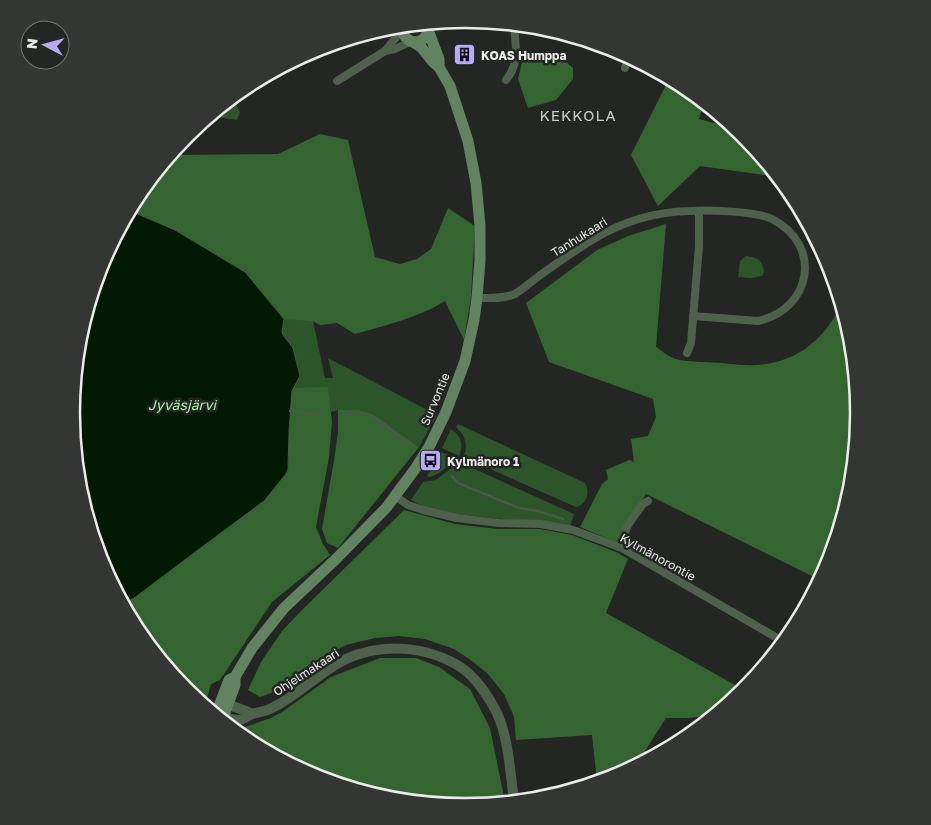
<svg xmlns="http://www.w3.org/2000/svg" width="931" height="825" font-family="'Golos Text',sans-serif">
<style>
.green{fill:#2d552a}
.forest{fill:#346531}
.water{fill:#021a02;stroke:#485948}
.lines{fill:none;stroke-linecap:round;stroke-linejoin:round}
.stream{stroke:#485948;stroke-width:2.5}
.minor{stroke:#4d614b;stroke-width:8}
.tertiary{stroke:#4d614b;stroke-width:10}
.secondary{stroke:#62835f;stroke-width:11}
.labels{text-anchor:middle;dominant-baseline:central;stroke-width:5;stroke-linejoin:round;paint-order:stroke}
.poi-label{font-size:12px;font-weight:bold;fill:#ebecea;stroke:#232623;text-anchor:start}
.street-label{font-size:12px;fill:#ebecea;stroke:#232623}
.water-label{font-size:14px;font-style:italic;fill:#aaf1a4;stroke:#232623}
.quarter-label{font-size:15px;letter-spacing:1px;fill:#cacdc9;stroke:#232623}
.rim{fill:none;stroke:#ebecea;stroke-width:2.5}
</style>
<rect width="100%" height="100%" fill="#232623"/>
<g class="green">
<path d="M232,97L240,112L237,120L209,116Z"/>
<path d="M138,194L313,321L325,378H333L328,358L437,415L419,447L373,414L360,410H338L331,412L328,393L138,631L105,570L118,231Z"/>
<path d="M746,256C758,258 762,259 764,272L762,276L751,278L738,277L740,261Z"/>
<path d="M458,424L585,483C590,493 587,504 576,507L463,457C469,446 465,435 456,427Z"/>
<path d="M451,429C461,436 464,445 459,456L442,448Z"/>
<path d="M441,452L456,458C447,466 440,475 429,477L427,476Z"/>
<path d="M459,462L574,514L570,527L457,514L424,507L411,500L423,482L436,480Z"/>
</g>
<g class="forest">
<path d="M523,58L566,62L573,68V79L556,100L528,108L518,79Z"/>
<path d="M670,77L684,85L704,101L699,119L739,130L744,134L782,180L771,176L700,166L658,206L631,155Z"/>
<path d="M320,134L348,140L375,257L400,264L417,259L431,249L448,208L475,226L471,297L464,340L445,301C418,318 386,325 355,334L337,323L320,325L313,321L284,319L245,272L175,230L140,215L130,209L138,194L170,155L278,154Z"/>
<path d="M666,224L656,347C662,351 669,357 676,359C684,362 711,362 722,363C733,364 745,366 756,365C797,363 825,339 842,303L852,336L859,413L852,490L829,563L820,580L646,494L616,542L580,527L602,484L608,479L606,470L629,460L634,462L631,439L648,436L656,417L653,399L549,362L526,303L597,250L628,236Z"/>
<path d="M328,387L332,422L329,457L316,527L323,544L330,555L272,602L220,680L211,684L205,706L187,691L138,631L124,604L138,596L194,553L264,501L286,474L288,472L289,432L292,388Z"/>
<path d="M338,410H360L373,414L419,447L338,548L327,543L322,529L334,460L338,432Z"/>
<path d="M404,510L455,524L497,529H540L572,535L616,552L628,559L606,613L744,690L715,715L688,718H666L645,751L653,757C635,766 617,779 597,781L592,735L516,740L514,717L504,694L488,674L472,661L454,649L425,639L399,636L375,638L346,645L316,661L274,692L260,697L248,690L261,662L282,631L301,611Z"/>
<path d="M380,658H416L439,667L470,689L490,728L505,802L465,806L388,799L315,776L247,740L238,733L239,729L271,718L282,712L331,677Z"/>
</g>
<path class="water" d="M130,209L140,215L175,230L245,272L284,319L282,332L283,335L293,348L300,376L292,391L289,432L288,469L286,474L264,501L194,553L137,596L124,604L102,563L79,489L72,412L79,335L102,262Z"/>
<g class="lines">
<g class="stream">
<path d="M290,411L324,416"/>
<path d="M343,414C351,413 359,412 367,414C379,418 398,436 408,444"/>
<path d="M452,476L458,483L519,508L538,511L563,519"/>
</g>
<g class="minor">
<path d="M385,51L402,30"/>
<path d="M625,68L629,55"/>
<path d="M506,80C521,62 515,45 514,24"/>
<path d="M337,81L385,51L395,49L412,41"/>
<path d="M477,298C489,298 504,299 515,294C523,289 531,282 539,276C557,263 574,251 592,240C623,221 653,212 689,211C708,210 756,211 772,219C823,245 812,309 758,321L693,316"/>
<path d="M687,353L691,343L699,246V211"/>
<path d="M395,496L408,505L423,510L457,518L499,523L541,524L573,530L622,548L784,642"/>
<path d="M619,547L628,525L643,504L648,501"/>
</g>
<g class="tertiary">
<path d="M221,702L246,711L252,714"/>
<path d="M217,714C224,717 231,720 239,720C244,720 247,716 252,714C258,712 264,712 270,709C298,696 319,672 346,659C383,642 428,646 462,668C476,678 489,697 497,713C509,740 510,772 514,801"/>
</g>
<g class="secondary">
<path d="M401,25C404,52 434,43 427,23"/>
<path d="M428,30L439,59V67"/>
<path d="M216,714L229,680L235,677L252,648L284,608L336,559L386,508L415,469L429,447L446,412L465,361L474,320L477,298L480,260V226L476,183L468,141L450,86L439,67L433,62L421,47L413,42"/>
<path d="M222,720L235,685V679"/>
</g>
</g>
<defs>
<symbol id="building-square" viewBox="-11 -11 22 22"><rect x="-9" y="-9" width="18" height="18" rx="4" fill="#b9abf7" stroke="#232623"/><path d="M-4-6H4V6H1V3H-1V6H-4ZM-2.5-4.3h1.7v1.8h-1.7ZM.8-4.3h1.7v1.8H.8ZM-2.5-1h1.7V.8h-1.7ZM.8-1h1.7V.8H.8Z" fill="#111"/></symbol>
<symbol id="bus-square" viewBox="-11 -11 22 22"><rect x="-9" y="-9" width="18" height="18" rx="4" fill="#b9abf7" stroke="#232623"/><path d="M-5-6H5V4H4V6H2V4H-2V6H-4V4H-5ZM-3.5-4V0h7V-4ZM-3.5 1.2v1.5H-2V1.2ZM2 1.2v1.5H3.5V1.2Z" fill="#111"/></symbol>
</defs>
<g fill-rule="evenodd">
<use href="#building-square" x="452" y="42" width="25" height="25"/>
<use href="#bus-square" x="418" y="448" width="25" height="25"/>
</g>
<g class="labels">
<g class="poi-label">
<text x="481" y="55">KOAS Humppa</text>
<text x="447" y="461">Kylmänoro 1</text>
</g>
<g class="street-label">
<text transform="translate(579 237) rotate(-32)">Tanhukaari</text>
<text transform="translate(435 399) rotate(-67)">Survontie</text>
<text transform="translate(658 557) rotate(29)">Kylmänorontie</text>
<text transform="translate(306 672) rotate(-33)">Ohjelmakaari</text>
</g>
<g class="water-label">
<text x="182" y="404">Jyväsjärvi</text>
</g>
<g class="quarter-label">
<text x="578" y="115">KEKKOLA</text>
</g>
</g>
<path d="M0 0H931V825H0ZM80 413a385 385 0 1 1 770 0a385 385 0 1 1-770 0Z" fill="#333633" fill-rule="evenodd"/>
<path class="rim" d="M80 413a385 385 0 1 1 770 0a385 385 0 1 1-770 0Z"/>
<g transform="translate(45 45) rotate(276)"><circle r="24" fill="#232623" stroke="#737573"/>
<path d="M0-4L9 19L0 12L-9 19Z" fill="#b9abf7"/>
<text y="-8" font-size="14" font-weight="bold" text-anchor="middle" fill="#ebecea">N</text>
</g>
</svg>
